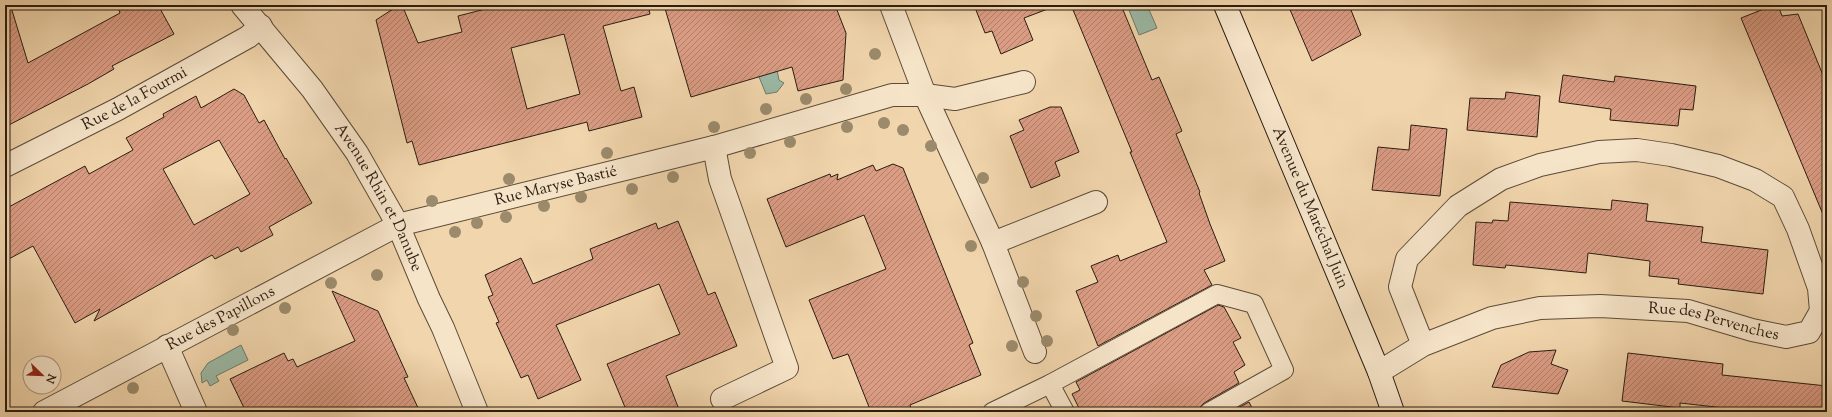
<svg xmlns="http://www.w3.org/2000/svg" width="1832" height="417" font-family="'Sorts Mill Goudy',serif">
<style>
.water{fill:#9bb9a6;stroke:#6e7b6a}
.building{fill:url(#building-hatch);stroke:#2a1d11;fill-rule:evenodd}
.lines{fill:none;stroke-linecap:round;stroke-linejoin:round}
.lane-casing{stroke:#5c4b38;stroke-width:20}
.street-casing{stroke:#5c4b38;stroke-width:24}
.secondary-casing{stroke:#2a1d11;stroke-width:24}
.lane{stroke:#f6e4c9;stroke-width:18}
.street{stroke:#f6e4c9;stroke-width:22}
.secondary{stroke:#f6e4c9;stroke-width:22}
.tree{fill:#9b8a6b}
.labels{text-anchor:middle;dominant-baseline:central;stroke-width:3.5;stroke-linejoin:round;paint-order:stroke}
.street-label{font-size:16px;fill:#2a1d11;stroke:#f6e4c9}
</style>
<defs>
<pattern id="building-hatch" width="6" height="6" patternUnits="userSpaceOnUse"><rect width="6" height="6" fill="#db9c84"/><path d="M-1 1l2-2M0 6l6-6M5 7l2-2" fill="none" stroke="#b27f6b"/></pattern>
</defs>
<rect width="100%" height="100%" fill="#f1d5ac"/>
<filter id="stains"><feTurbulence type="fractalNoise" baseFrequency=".005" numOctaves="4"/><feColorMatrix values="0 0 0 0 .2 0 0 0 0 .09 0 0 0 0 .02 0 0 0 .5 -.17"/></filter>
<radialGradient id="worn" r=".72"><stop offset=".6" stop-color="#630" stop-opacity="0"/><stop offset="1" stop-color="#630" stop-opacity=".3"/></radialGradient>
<g class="water">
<path d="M1127,5H1147L1157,28L1139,35Z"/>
<path d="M752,60L777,70L779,80L784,83L777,92L766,94Z"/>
<path d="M241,345L248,360L216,376L219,381L210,386L207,380L202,383L201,373L208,363Z"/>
</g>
<g class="building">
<path d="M117,5H158L174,34L112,66L114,69L88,84L5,127V8L11,7L28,63L120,13Z"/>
<path d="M399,5H402L418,43L462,32L458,16L501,5H648L650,14L603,26L621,91L634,87L642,117L589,131L587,122L419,165L412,141L407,143L376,20ZM564,34L580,94L527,109L511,48Z"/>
<path d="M664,5H835L846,33L843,80L798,91L792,67L691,97Z"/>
<path d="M974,5H1053V7L1024,18L1033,40L1001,54L992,31L985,33Z"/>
<path d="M1071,5H1121L1152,80L1159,77L1182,131L1176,134L1200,192L1199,193L1210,224L1225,261L1204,270L1212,285L1098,346L1076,291L1098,282L1091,266L1118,255L1120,261L1167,242L1130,152H1132Z"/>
<path d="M1288,5H1349L1361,35L1312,61Z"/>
<path d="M1774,5H1778L1782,16L1798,14L1827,85V224L1741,18Z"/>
<path d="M1563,75L1614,82L1615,76L1696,86L1693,110L1680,109L1678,126L1610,120L1611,109L1559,102Z"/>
<path d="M234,89L244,95L259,123L264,120L285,159L286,158L312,203L269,227L273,235L241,252L238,247L215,259L212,255L94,321L100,309L75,323L33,246L5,261V209L85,166L89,174L133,150L126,138L164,117L163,114L196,96L201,108ZM219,140L250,194L194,225L163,169Z"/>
<path d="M1506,92L1540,96L1537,137L1467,130L1470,98L1505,99Z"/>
<path d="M1050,107H1061L1079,152L1055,162L1060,176L1031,188L1010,136L1024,130L1019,120Z"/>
<path d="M1411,125L1447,129L1440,196L1372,190L1378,147L1409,150Z"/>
<path d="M893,164L903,168L973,343L969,345L981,375L910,405L912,412H871L848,354L833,359L809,300L886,269L864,215L786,247L767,199L830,174L831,177L838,174L837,180L873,165L876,171Z"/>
<path d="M1612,200L1648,204L1646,221L1703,227L1701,242L1768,250L1763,294L1678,284L1679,279L1649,276L1650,261L1588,253L1586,273L1506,265L1505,268L1473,265L1476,222L1492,223L1493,220L1508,221L1510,202L1611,210Z"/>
<path d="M678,221L708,295L715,292L737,346L666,376L680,412H627L607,364L680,334L659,284L556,325L581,380L538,399L528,375L521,378L496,323L499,322L488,297L493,295L485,275L521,258L533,284L593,259L590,249L656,223L658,229Z"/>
<path d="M332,291L378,311L408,377L404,378L420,412H246L230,379L284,353L288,361L293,359L297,367L355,341Z"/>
<path d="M1218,305L1224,307L1241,338L1233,342L1245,365L1234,372L1239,383L1204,403L1200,407L1199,412H1081L1072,394L1080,390L1076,382Z"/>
<path d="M1556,350L1551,364L1568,370L1558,394L1492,387L1501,365L1529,352Z"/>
<path d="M1628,353L1723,364L1722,375L1827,386V412H1760L1680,403V408L1622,401Z"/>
<path d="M1249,402L1254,412H1230Z"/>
</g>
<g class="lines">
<defs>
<g id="lane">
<path d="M1050,384L1065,412"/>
<path d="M992,412L1050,384L1217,294L1254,304L1284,370L1209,412"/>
</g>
<g id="street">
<path id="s1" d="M242,5L312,89L357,153L398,225L429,299L443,328L477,412"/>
<path d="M891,5L925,95L993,243L1035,352"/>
<path d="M714,147L720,179L787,368L722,399"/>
<path id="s2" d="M5,166L118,109L248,37L261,26"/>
<path d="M993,243L1096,202"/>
<path d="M167,346L196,412"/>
<path id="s3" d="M1379,372L1423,345L1492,318L1540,308L1600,306L1688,311L1752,330L1786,337L1809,332L1821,311L1819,288L1798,229L1783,197L1755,180L1718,166L1671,155L1637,150L1599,152L1540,165L1501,179L1458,206L1407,259L1400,287L1423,345"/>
<path id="s4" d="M44,412L398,225L714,147L892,95H925L955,99L1024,82"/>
</g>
<g id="secondary">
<path id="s5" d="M1225,5L1379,372L1393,412"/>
</g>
</defs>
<use href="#lane" class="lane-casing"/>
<use href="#street" class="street-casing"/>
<use href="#secondary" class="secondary-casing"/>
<use href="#lane" class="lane"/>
<use href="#street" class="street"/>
<use href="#secondary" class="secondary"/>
</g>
<g class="tree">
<circle cx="875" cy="54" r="6"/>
<circle cx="846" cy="89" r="6"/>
<circle cx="806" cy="99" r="6"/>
<circle cx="766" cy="109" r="6"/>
<circle cx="884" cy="123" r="6"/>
<circle cx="714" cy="127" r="6"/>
<circle cx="847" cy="127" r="6"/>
<circle cx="903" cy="130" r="6"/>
<circle cx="790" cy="142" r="6"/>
<circle cx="931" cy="146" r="6"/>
<circle cx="607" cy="153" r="6"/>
<circle cx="750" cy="153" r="6"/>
<circle cx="673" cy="177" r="6"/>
<circle cx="983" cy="178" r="6"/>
<circle cx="509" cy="179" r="6"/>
<circle cx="632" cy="189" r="6"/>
<circle cx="581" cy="197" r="6"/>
<circle cx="432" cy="201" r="6"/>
<circle cx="544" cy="206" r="6"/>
<circle cx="506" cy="217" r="6"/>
<circle cx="477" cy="223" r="6"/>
<circle cx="455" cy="232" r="6"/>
<circle cx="971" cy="246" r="6"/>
<circle cx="377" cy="275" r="6"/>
<circle cx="1023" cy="282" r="6"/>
<circle cx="331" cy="283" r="6"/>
<circle cx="285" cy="308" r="6"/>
<circle cx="1036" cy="316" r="6"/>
<circle cx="233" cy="330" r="6"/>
<circle cx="1047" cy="341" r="6"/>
<circle cx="1012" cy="346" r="6"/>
<circle cx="133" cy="388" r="6"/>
</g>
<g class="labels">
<g class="street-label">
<text stroke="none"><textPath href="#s2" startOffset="146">Rue de la Fourmi</textPath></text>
<text stroke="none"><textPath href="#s4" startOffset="563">Rue Maryse Bastié</textPath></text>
<text stroke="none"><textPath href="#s1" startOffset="237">Avenue Rhin et Danube</textPath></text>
<text stroke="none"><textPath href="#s5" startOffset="220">Avenue du Maréchal Juin</textPath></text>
<text stroke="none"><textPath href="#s4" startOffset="200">Rue des Papillons</textPath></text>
<text stroke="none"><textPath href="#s3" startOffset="350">Rue des Pervenches</textPath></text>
</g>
</g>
<rect width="1832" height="417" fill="none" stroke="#f1d5ac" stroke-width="20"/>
<rect x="6" y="6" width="1820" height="405" fill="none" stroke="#2a1d11" stroke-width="2"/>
<rect x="10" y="10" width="1812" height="397" fill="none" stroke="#2a1d11"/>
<g transform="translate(42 375) rotate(113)"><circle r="19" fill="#f6e4c9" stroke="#a4947f"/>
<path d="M0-3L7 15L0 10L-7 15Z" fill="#8f2418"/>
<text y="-6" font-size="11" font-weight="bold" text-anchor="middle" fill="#2a1d11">N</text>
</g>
<rect width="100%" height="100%" filter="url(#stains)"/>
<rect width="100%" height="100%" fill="url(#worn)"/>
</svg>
